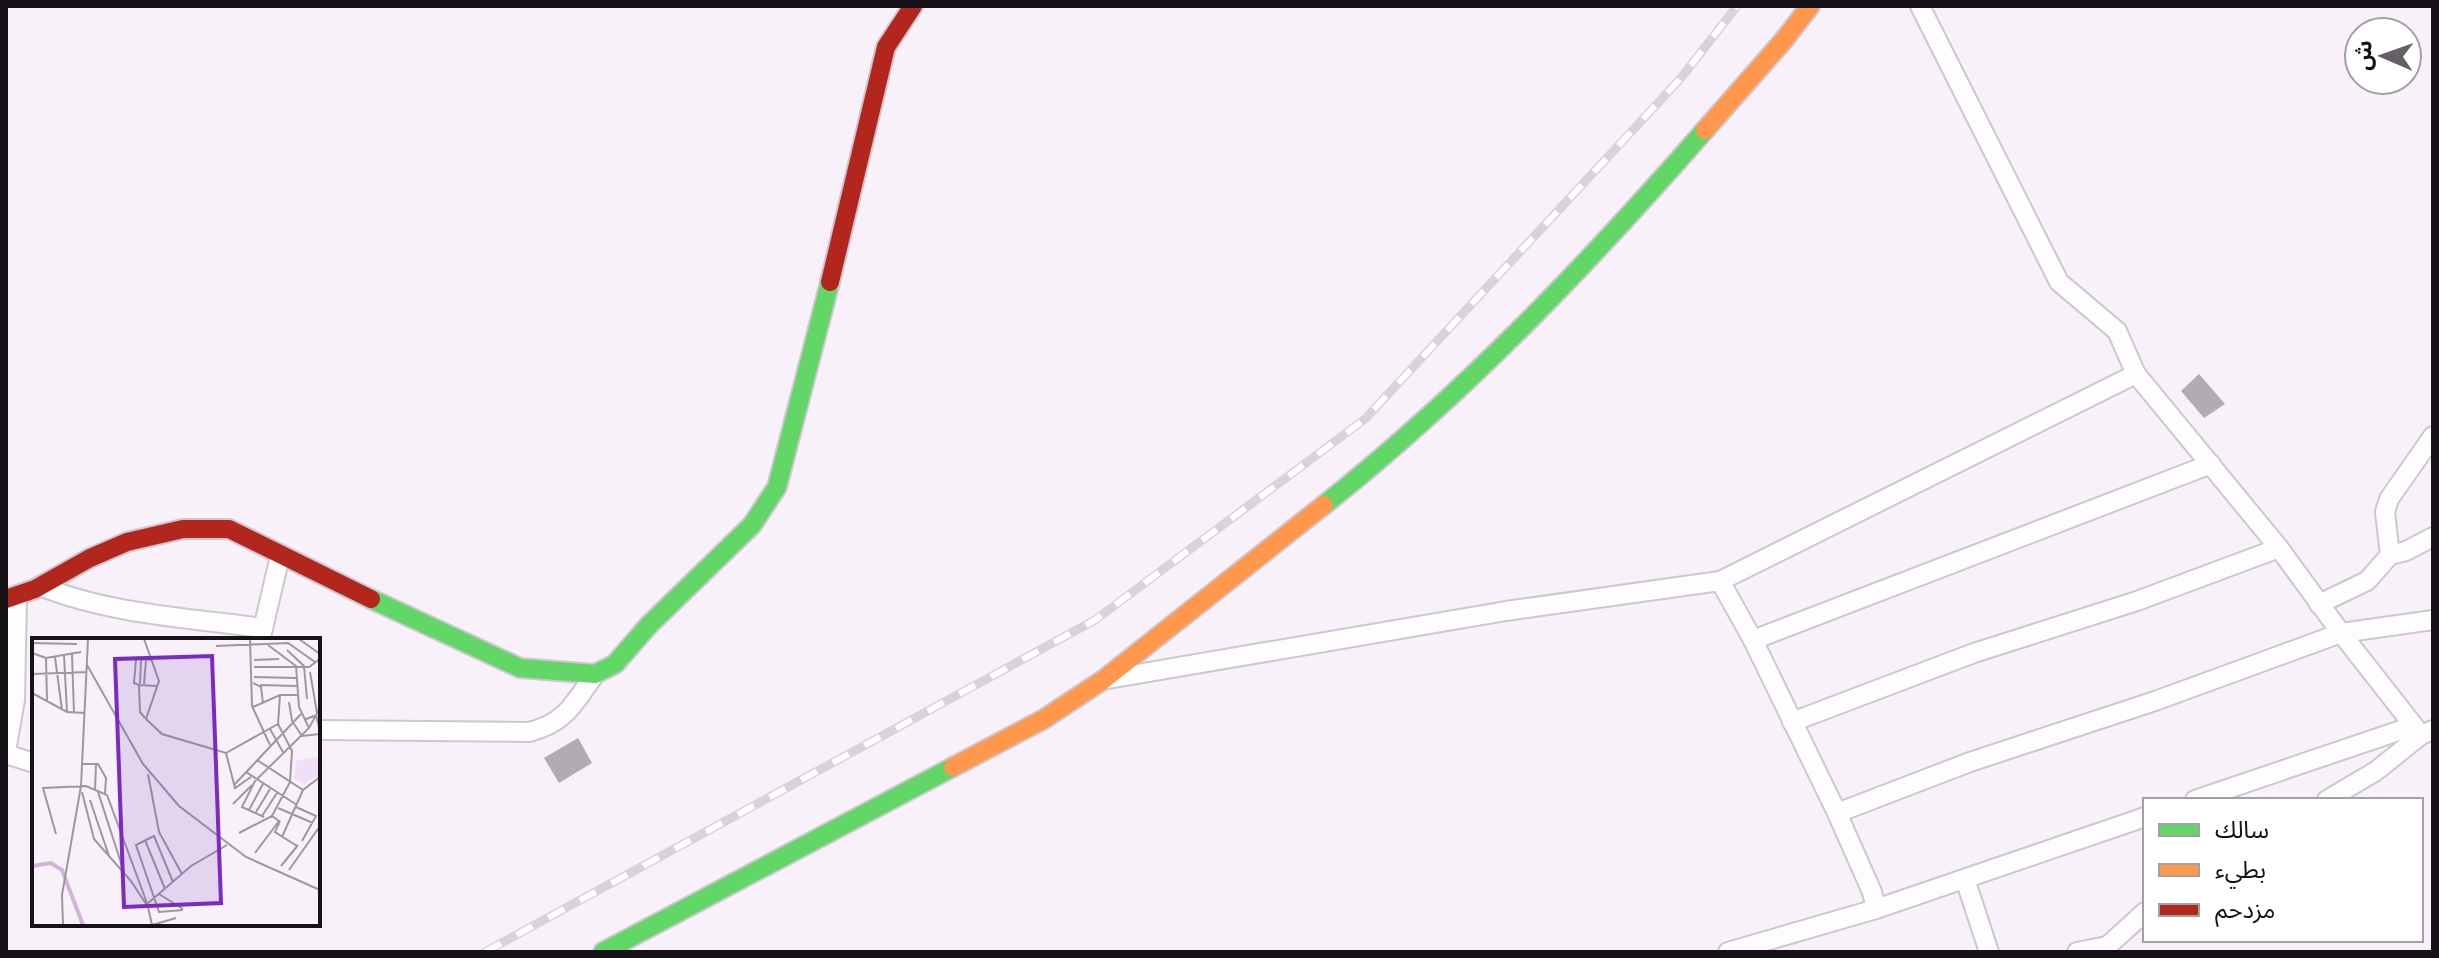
<svg xmlns="http://www.w3.org/2000/svg" width="2439" height="958" font-family="Signika,'Noto Sans Arabic',sans-serif">
<style>
.building{fill:#b1abb2}
.lines{fill:none;stroke-linecap:round;stroke-linejoin:round}
.street-casing{stroke:#cdc7cf;stroke-width:22}
.fast-casing{stroke:#cdc7cf;stroke-width:22}
.slow-casing{stroke:#cdc7cf;stroke-width:22}
.jam-casing{stroke:#cdc7cf;stroke-width:22}
.street{stroke:#fefdfe;stroke-width:18}
.fast{stroke:#63d668;stroke-width:18}
.slow{stroke:#ff974d;stroke-width:18}
.jam{stroke:#b3261e;stroke-width:18}
.rail-casing{stroke:#d6d4d6;stroke-width:9}
.rail{stroke:#fff;stroke-width:6;stroke-dasharray:18;stroke-linecap:butt}
.inset-river{fill:none;stroke:#d2b4d8;stroke-width:4}
.inset-road{fill:none;stroke:#9e97a0;stroke-width:2}
.view{fill:#7b2cbf;fill-opacity:0.15;stroke:#7b2cbf;stroke-width:4}
.inset-edge{fill:none;stroke:#171118;stroke-width:4}
</style>
<rect width="100%" height="100%" fill="#f8f1fa"/>
<g class="building">
<path d="M2199,374L2225,404L2204,418L2181,391Z"/>
<path d="M578,738L592,763L559,783L544,758Z"/>
</g>
<g class="lines">
<defs>
<g id="street">
<path d="M1920,6L2059,282L2117,331L2136,374L2279,548L2341,633L2421,735"/>
<path d="M2211,464L1753,640L1837,813L1970,762L2155,701L2341,633L2433,620"/>
<path d="M2390,555L2406,551L2433,537"/>
<path d="M1720,581L1753,640"/>
<path d="M40,586C109,614 189,618 263,628"/>
<path d="M2319,604L2367,581L2390,555L2385,512L2389,499L2433,436"/>
<path d="M261,637L280,556"/>
<path d="M1108,679L1506,611L1720,581L2136,374"/>
<path d="M1792,722L1974,653L2137,601L2279,548"/>
<path d="M318,730L529,732C566,723 574,703 595,674"/>
<path d="M6,751L15,700L17,596"/>
<path d="M6,754L34,763"/>
<path d="M2195,800L2413,726"/>
<path d="M2327,800L2376,771L2421,735L2433,730"/>
<path d="M1837,813L1872,892L1876,909"/>
<path d="M1965,879L1989,952"/>
<path d="M1728,952L1876,909L2145,817"/>
<path d="M2077,952L2107,946"/>
<path d="M2101,952L2145,912"/>
</g>
<g id="fast">
<path d="M1324,505C1464,394 1588,264 1705,130"/>
<path d="M371,599L520,668L595,674L615,664L649,625L752,525L777,487L830,282"/>
<path d="M603,952L953,767"/>
</g>
<g id="slow">
<path d="M1705,130L1784,40L1810,6"/>
<path d="M953,767L1044,719L1103,680L1324,505"/>
</g>
<g id="jam">
<path d="M830,282L886,47L913,6"/>
<path d="M6,599L35,589L90,558L127,542L183,529H229L371,599"/>
</g>
</defs>
<use href="#street" class="street-casing"/>
<use href="#fast" class="fast-casing"/>
<use href="#slow" class="slow-casing"/>
<use href="#jam" class="jam-casing"/>
<use href="#street" class="street"/>
<use href="#fast" class="fast"/>
<use href="#slow" class="slow"/>
<use href="#jam" class="jam"/>
<defs>
<path id="rail" d="M485,952L1095,620L1365,419L1681,78L1737,6"/>
</defs>
<use href="#rail" class="rail-casing"/>
<use href="#rail" class="rail"/>
</g>
<g transform="translate(32 638)">
<rect width="288" height="288" fill="#f8f1fa"/>
<path d="M288,118V137L271,146L262,140L264,123Z" fill="#f2def7"/>
<path class="inset-river" d="M0,228L19,225L30,232L51,287"/>
<path class="inset-road" d="M112,1L127,43L114,81L130,96L194,115L246,86M218,1L220,68L238,107M267,1L288,16M0,5L45,6M236,7L264,28L267,69L277,90M184,8L256,5L283,24M255,12L272,28L275,61M0,15L14,20L49,14M40,16L42,75M32,17L35,74M23,19L30,72M14,20L15,63M222,22L247,21M55,27L111,126L147,168L214,219L288,252M222,29H277L288,21M278,34L285,75M0,36L55,34M222,39L264,40M221,45L229,49L231,65M108,46L109,22M112,46L114,22M107,47L102,45L104,21L120,22M228,47L265,48M0,55L35,74L53,75M257,64L260,83L270,98L288,96M221,69L248,57H265M113,80L108,74L107,47L125,48M272,82L284,77L288,93M238,91L252,116M194,115L203,150L219,139M225,122L271,152M50,126H66L74,140L73,156M214,134L265,167M116,136L127,194L150,236M202,147L269,76M63,152L64,126M50,154L62,201L99,243L116,269L120,287M66,154L92,234M58,162L77,218M201,166L220,147M264,169L284,178L270,203M246,170L281,185M217,172L231,146M224,174L238,151M230,178L245,155M232,179L210,169L223,143L277,90L288,70M248,183L243,194L265,208M207,195L240,178L258,144L260,113L246,86L248,57M24,196L11,150L54,148L75,157L115,265M250,199L271,152L288,139M113,202L133,251M223,215L247,183L240,178M249,228L266,207M257,232L288,188M141,244L122,198L104,207L127,274L151,272M127,256L151,271M115,266L159,228L195,207M31,287L30,257L49,148L56,1M120,287L144,280"/>
<path class="view" d="M180,18L189,265L92,269L83,21Z"/>
<rect width="288" height="288" class="inset-edge"/>
</g>
<rect width="2439" height="958" fill="none" stroke="#171118" stroke-width="16"/>
<rect x="2143" y="798" width="280" height="144" fill="#ffffff" stroke="#a2a0a3" stroke-width="2"/>
<rect x="2159" y="824" width="40" height="12" fill="#63d668" stroke="#a2a0a3" stroke-width="2"/>
<text x="2215" y="838" font-size="24" fill="#171118">سالك</text>
<rect x="2159" y="864" width="40" height="12" fill="#ff974d" stroke="#a2a0a3" stroke-width="2"/>
<text x="2215" y="878" font-size="24" fill="#171118">بطيء</text>
<rect x="2159" y="904" width="40" height="12" fill="#b3261e" stroke="#a2a0a3" stroke-width="2"/>
<text x="2215" y="918" font-size="24" fill="#171118">مزدحم</text>
<g transform="translate(2383 56) rotate(272)"><circle r="38" fill="#ffffff" stroke="#a2a0a3" stroke-width="2"/>
<path d="M0-6L14 30L0 20L-14 30Z" fill="#665f67"/>
<text y="-12" font-size="22" font-weight="bold" text-anchor="middle" fill="#171118">ش</text>
</g>
</svg>
